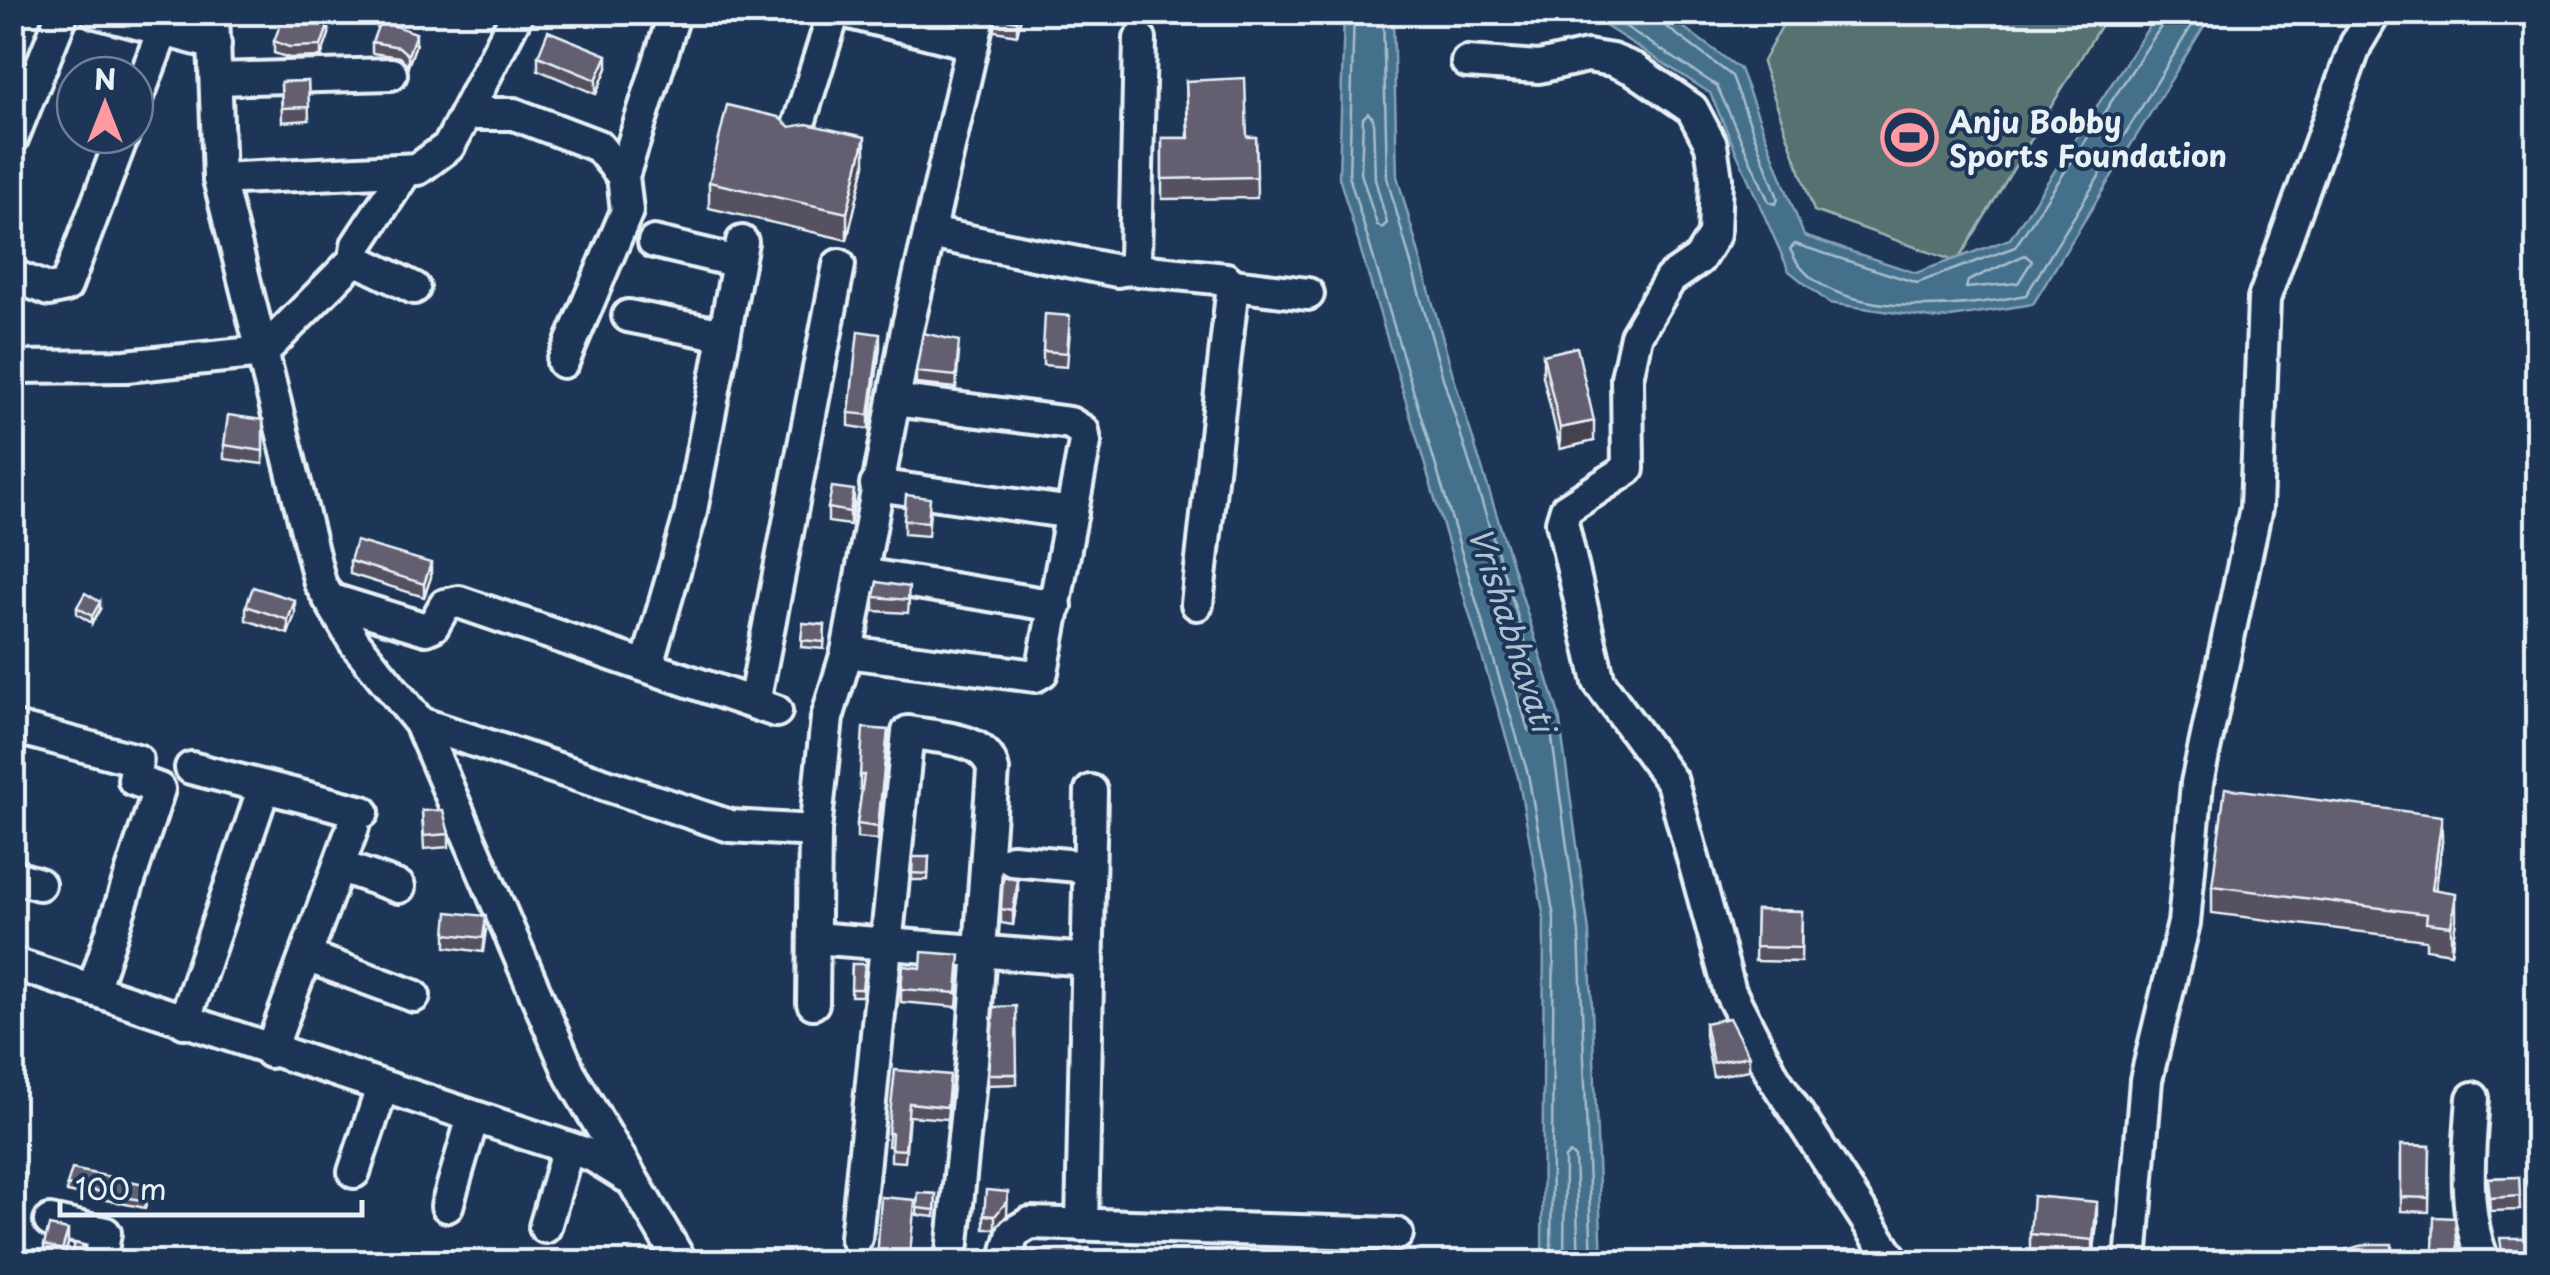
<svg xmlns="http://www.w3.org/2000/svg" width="2550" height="1275" font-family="'Playpen Sans',sans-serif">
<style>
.pitch{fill:#557270;stroke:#9eb2b4;stroke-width:2.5}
.water{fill:#446f8b;stroke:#86a3b7;stroke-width:2.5}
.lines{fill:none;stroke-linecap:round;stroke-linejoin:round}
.shore{stroke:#a6bdcc;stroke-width:2.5}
.minor-casing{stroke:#e8f1f8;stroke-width:38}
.minor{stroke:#1d3557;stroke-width:30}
.wall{fill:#555161;stroke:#e8f1f8;stroke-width:2.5}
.shaded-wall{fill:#45424f;stroke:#e8f1f8;stroke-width:2.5}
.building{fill:#635e71;stroke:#e8f1f8;stroke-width:2.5}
.labels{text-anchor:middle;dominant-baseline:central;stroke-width:8;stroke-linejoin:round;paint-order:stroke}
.poi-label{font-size:30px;font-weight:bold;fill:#e8f1f8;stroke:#1d3557;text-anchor:start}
.water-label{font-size:32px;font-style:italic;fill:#afc4d2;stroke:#1d3557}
</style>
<rect width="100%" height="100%" fill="#1d3557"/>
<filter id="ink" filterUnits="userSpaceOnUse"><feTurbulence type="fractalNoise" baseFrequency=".01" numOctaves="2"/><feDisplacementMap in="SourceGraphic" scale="20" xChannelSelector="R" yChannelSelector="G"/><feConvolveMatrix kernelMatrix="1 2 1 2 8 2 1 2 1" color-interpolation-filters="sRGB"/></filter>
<g filter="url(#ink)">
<path class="pitch" d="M1789,13H2108L1957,262L1814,211L1762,63Z"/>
<g class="water">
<path d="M1344,13H1393L1397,176L1453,375L1559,715L1589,932L1602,1262H1542L1544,918L1518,777L1339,177Z"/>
<path d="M1585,13H1664L1740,69L1804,236L1916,273L2010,239L2158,13H2212L2033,304L1938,319L1829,303L1789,271L1710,93Z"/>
</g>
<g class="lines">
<g class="shore">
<path d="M1354,12L1349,176L1528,774L1554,917L1551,1262"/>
<path d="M1383,12L1387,178L1443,378L1549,717L1579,933L1592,1262"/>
<path d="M1603,12L1717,86L1769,202L1776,204L1778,198L1732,76L1664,25L1659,12"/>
<path d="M2166,12L2164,22L2015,247L1917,283L1795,244L1790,249C1821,324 1962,308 2026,295L2200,12"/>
<path d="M1368,113L1373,118L1375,179L1387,223L1382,228L1377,225L1361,173L1363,118Z"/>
<path d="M2025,255L2032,261L2018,283L1966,288L1968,281Z"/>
<path d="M1517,671L1522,674L1537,720L1534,733L1528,730L1513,678Z"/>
<path d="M1564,1262L1565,1158L1570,1153L1575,1158L1579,1262"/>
</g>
<defs>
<g id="minor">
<path d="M96,12L215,44"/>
<path d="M213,12L219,179L320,583L355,643L420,723L571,1076L681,1262"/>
<path d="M846,12L973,44"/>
<path d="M1467,62L1539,67L1587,56L1612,60L1634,69L1692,109L1711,145L1716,179L1714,235L1699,259L1670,279L1636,336L1627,378L1628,469L1566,509L1562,522L1599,682L1672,782L1730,992L1774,1078L1894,1262"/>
<path d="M216,79L391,74"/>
<path d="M135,104L163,30"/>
<path d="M466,114H514L598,146L623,176"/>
<path d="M795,136L834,12"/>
<path d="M12,139L63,12"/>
<path d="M405,172L357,245L355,259L414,288"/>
<path d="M219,179L418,169L449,146L518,12"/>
<path d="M930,233L1117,271L1129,269L1135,259L1140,39"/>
<path d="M654,242L738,262"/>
<path d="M1129,269L1226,279L1233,285L1197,604"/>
<path d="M12,275L49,290L66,286L123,135"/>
<path d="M1233,285L1308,294"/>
<path d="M628,316L724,335"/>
<path d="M563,362L627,211L623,176L675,12"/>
<path d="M12,367L126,366L263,352L355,259"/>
<path d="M876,485L1072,513"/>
<path d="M862,574L1056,606"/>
<path d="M329,599L426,629L433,626L445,605L459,602L776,711"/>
<path d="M847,652L1035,676L1042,672L1085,442L1083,431L1070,423L894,400"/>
<path d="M647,665L690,516L742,242"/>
<path d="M754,703L839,265"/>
<path d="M420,723L730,826L815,831L827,718L847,652L907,330L980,12"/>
<path d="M12,727L137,760L134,780L159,789L93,990"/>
<path d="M191,768L363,812"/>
<path d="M1012,860L1089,867"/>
<path d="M339,866L399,887"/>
<path d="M12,876L39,884"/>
<path d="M814,938L1088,960"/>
<path d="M306,956L414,996"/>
<path d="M12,963L593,1156L627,1177"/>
<path d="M813,1003L815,831"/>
<path d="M184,1022L264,787"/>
<path d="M270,1052L353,827"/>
<path d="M2473,1098C2469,1153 2462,1211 2484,1262"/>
<path d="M354,1172L382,1088"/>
<path d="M447,1206L473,1117"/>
<path d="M50,1221L105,1233L100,1262"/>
<path d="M1082,1225L1091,791"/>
<path d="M545,1227L568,1148"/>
<path d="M856,1238L908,732C935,738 987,736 993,770L972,1061L951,1262"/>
<path d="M1005,1262L1013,1233L1030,1223L1397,1234"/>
<path d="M2131,1262L2146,1080L2184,923L2197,783L2256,508L2264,299L2356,44L2375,12"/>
</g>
</defs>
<use href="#minor" class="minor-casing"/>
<use href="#minor" class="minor"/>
</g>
<g class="wall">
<path d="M996,12H1022L1017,35L995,31Z"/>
<rect x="1142" y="12" width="72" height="5"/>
<path d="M329,34L321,57L289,58L274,53V41Z"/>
<path d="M372,42L416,44L408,66L399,57L372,53Z"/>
<path d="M538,56L607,68L596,94L538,70Z"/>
<path d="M308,81L309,120L282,122L281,82Z"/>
<path d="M1186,81L1247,137H1256L1257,198L1162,199V138H1188Z"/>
<path d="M790,127L865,164L847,240L709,208V182Z"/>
<path d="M1070,329L1067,367L1043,365V351Z"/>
<path d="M880,347L869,429L849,426V413Z"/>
<path d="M959,353L956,388L916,384V372Z"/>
<path d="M1543,355L1594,441L1560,449L1543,376Z"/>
<path d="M263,420V464L224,459V445Z"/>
<path d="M854,504L850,525L828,522V508Z"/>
<path d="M930,512L928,536L904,534V520Z"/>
<path d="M350,561L431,577L424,597L350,574Z"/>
<path d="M877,582L909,601L908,613L874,611V597Z"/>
<path d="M246,606L295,614L288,634L246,620Z"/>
<path d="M77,607L100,609L92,623L77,614Z"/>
<path d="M803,623L825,625L824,649L801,647Z"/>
<path d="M888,743L878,840L857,838V824L862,789H860V775Z"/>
<path d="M422,811L449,834V847L424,849Z"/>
<path d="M2442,842L2436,889L2456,919L2451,953L2426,949V940L2212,913V886Z"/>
<path d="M929,857L928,880H912V873Z"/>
<path d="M1018,893L1013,925L1001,923V909Z"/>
<path d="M1756,910L1802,911L1801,962L1755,961Z"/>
<path d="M486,930L483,952L446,947V934Z"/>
<path d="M852,964L865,971L862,996H851Z"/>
<path d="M960,969L957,1007L901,1002V989Z"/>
<path d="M1705,1023L1749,1056V1070L1713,1077L1705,1036Z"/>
<path d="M895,1070L950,1088L947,1119L909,1116L905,1162L891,1161V1146H888Z"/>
<path d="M988,1074H1017V1084L988,1085Z"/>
<path d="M2401,1145L2430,1146L2429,1212L2401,1211Z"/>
<path d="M2519,1177L2520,1210L2490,1211L2488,1178Z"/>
<path d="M67,1185L149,1192L145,1208L67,1192Z"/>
<path d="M918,1193L936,1194L935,1217L917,1215Z"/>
<path d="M984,1215H1007L995,1229H984Z"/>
<path d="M2097,1222L2093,1260L2030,1255V1234Z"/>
<path d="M68,1244L62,1262L44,1258V1245Z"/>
</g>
<g class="shaded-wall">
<path d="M1019,12H1022L1017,35V21Z"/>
<path d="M329,23V34L321,57V46Z"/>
<path d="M416,33V44L408,66V55Z"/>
<path d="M607,55V68L596,94V80Z"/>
<path d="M865,137V164L847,240V213Z"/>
<path d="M880,334V347L869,429V415Z"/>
<path d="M1594,421V441L1560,449V428Z"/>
<path d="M854,490V504L850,525V512Z"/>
<path d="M431,563V577L424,597V584Z"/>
<path d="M295,600V614L288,634V620Z"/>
<path d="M100,602V609L92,623V616Z"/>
<path d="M888,730V743L878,840V827Z"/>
<path d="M2442,816V842L2432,915V889Z"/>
<path d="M1018,880V893L1013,925V911Z"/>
<path d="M2456,893V919L2451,953V926Z"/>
<path d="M1008,1192L1007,1215L995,1229V1216Z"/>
<path d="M2097,1202V1222L2093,1260V1240Z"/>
<path d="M68,1230V1244L62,1262V1250Z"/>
</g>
<g class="building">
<path d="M285,12H294L329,23L321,46L289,47L274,41Z"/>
<path d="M996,12H1019L1017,21L995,17Z"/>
<path d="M380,21L416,33L408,55L399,47L372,42Z"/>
<path d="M548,31L607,55L596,80L538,56Z"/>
<path d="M1245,78L1247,137H1256L1257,177L1162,179V138H1189L1186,81Z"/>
<path d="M308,81L309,107L282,108L281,82Z"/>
<path d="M727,105L778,117L790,127L807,124L865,137L847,213L709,182Z"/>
<path d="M1045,314L1070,316L1067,353L1043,351Z"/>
<path d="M858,331L880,334L869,415L849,413Z"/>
<path d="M923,333L959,341L956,376L916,372Z"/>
<path d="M1577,347L1594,421L1560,428L1543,355Z"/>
<path d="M228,415L263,420V451L224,445Z"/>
<path d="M832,487L854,490L850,512L828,508Z"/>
<path d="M906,495L930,498L928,522L904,520Z"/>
<path d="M356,541L431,563L424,584L350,561Z"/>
<path d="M877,582L909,587L908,600L874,597Z"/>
<path d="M253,587L295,600L288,620L246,606Z"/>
<path d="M85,593L100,602L92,616L77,607Z"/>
<path d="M803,623L825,625L824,642L801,640Z"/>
<path d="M863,728L888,730L878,827L857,824L864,775H860Z"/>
<path d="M2225,788L2442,816L2432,889L2456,893L2451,926L2426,923L2427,914L2212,886Z"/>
<path d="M443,810L449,834L424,836L422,811Z"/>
<path d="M913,857H929L928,874L912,873Z"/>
<path d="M1003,877L1018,880L1013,911L1001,909Z"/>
<path d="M1756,910L1802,911L1801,948L1755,947Z"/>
<path d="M448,912L486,916L483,938L446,934Z"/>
<path d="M922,952L960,955L957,993L901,989L903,966L921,968Z"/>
<path d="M852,964H865L862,989H851Z"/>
<path d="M1016,1006L1017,1074H988L994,1007Z"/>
<path d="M1729,1018L1749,1056L1713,1063L1705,1023Z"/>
<path d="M895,1070L950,1075L947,1107L909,1103L905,1150L891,1149L892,1133H888Z"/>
<path d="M2401,1145L2430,1146L2429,1198L2401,1197Z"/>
<path d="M72,1169L149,1185L145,1201L67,1185Z"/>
<path d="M2519,1177L2520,1196L2490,1198L2488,1178Z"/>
<path d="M986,1190L1008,1192L1007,1201L995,1216L984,1215Z"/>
<path d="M918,1193L936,1194L935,1210L917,1208Z"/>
<path d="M2033,1196L2097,1202L2093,1240L2030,1234Z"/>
<path d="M881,1197L915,1200L910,1254L916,1255L915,1262H877Z"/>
<path d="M2538,1209V1262H2493L2502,1253L2500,1238H2527L2526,1210Z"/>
<path d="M2434,1217L2455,1218L2458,1252H2465L2475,1262H2249L2250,1252L2344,1250L2369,1244H2392V1251H2433Z"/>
<path d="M49,1226L68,1230L62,1250L44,1245Z"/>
<path d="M75,1243L82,1245L83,1258L89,1262H70Z"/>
<path d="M1089,1248L1090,1262H1034L1033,1251Z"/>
<path d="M15,1252L32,1257L30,1262H12Z"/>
</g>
</g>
<defs>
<symbol id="stadium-ring" viewBox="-11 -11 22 22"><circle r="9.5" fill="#1d3557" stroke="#ff9aa2" stroke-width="1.5"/><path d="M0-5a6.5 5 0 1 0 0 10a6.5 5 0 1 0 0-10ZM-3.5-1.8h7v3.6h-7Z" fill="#ff9aa2"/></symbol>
</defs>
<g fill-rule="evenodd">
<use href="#stadium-ring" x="1878" y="106" width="63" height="63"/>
</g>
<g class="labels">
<g class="poi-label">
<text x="1949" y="120">Anju Bobby<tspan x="1949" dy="34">Sports Foundation</tspan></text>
</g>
<g class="water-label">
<text transform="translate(1513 629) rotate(72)">Vrishabhavati</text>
</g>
</g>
<rect width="2550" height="1275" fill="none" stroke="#1d3557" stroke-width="50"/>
<rect x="25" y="25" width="2500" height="1225" fill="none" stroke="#e8f1f8" stroke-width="4" filter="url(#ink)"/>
<g transform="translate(105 105)"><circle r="48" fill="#1d3557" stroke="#6e8097" stroke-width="2.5"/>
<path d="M0-8L18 38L0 25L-18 38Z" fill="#ff9aa2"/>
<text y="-15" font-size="28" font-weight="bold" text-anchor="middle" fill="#e8f1f8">N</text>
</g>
<path d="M60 1200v15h302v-15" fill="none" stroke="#e8f1f8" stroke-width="5"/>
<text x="75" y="1200" font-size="30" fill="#e8f1f8" stroke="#1d3557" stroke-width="8" paint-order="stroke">100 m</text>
</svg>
